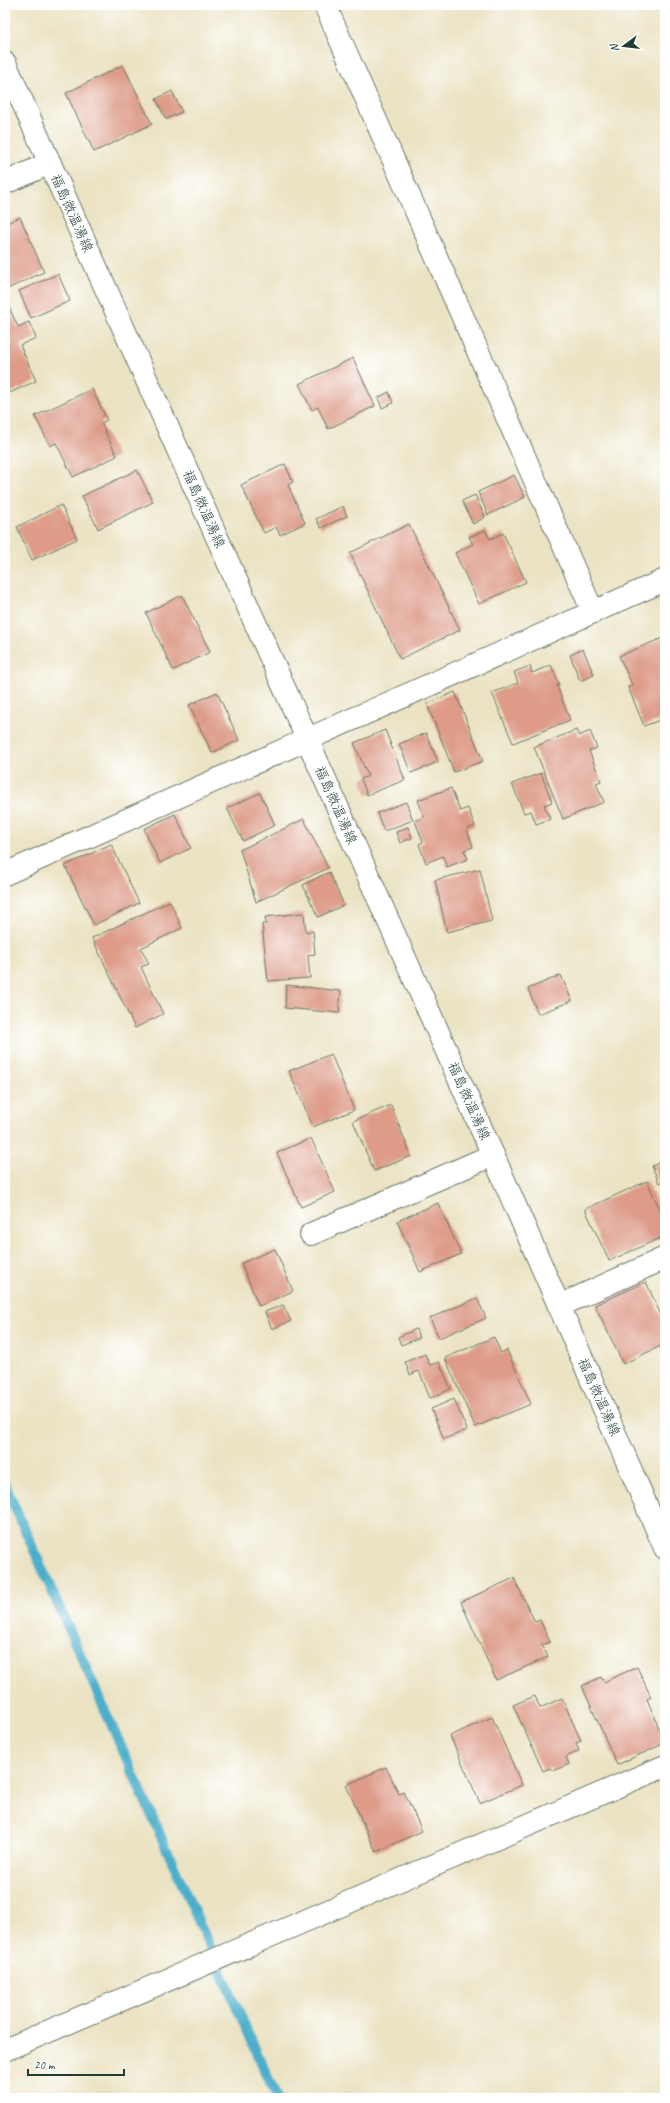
<svg xmlns="http://www.w3.org/2000/svg" width="670" height="2103" font-family="Caveat,'Klee One',sans-serif">
<style>
.lines{fill:none;stroke-linecap:round;stroke-linejoin:round}
.stream{stroke:#4cafcb;stroke-width:10}
.building{fill:#dd9b88}
.street-casing{stroke:#676;stroke-width:24}
.secondary-casing{stroke:#676;stroke-width:24}
.street{stroke:#fff;stroke-width:22}
.secondary{stroke:#fff;stroke-width:22}
.labels{text-anchor:middle;dominant-baseline:central;stroke-width:3.5;stroke-linejoin:round;paint-order:stroke}
.street-label{font-size:14px;fill:#1f3d34;stroke:#fff}
</style>
<rect width="100%" height="100%" fill="#fff"/>
<filter id="ink" filterUnits="userSpaceOnUse"><feTurbulence type="fractalNoise" baseFrequency=".025" numOctaves="2"/><feDisplacementMap in="SourceGraphic" scale="8" xChannelSelector="R" yChannelSelector="G"/><feConvolveMatrix kernelMatrix="1 2 1 2 8 2 1 2 1" color-interpolation-filters="sRGB"/></filter>
<filter id="wash" filterUnits="userSpaceOnUse"><feTurbulence type="fractalNoise" baseFrequency=".012" numOctaves="4" result="noise"/><feDisplacementMap in="SourceGraphic" scale="16" xChannelSelector="R" yChannelSelector="G"/><feGaussianBlur stdDeviation="0.9" result="paint"/><feColorMatrix in="noise" values="0 0 0 0 0 0 0 0 0 0 0 0 0 0 0 0 0 1.4 0 .05"/><feComposite in="paint" operator="in"/></filter>
<g filter="url(#wash)">
<rect width="100%" height="100%" fill="#ebe3c3"/>
<g class="lines">
<path class="stream" d="M5,1485L277,2098"/>
</g>
<g id="blocks">
<g class="building">
<path d="M123,65L152,124L94,152L66,93Z"/>
<path d="M172,91L182,112L166,119L156,99Z"/>
<path d="M20,217L44,272L5,290V224Z"/>
<path d="M58,274L70,301L31,318L19,291Z"/>
<path d="M5,298L18,327L29,322L36,338L20,345L36,381L5,395Z"/>
<path d="M353,358L375,406L328,429L318,407L312,410L299,384Z"/>
<path d="M92,389L107,420L101,423L117,456L73,477L56,443L50,446L35,416Z"/>
<path d="M389,392L393,403L382,408L378,398Z"/>
<path d="M285,464L293,482L288,485L305,523L280,535L276,527L264,533L241,485Z"/>
<path d="M137,470L153,502L98,529L82,496Z"/>
<path d="M514,475L525,497L488,515L478,492Z"/>
<path d="M475,495L485,517L473,524L462,501Z"/>
<path d="M61,505L77,539L32,560L17,527Z"/>
<path d="M343,506L347,516L321,528L316,519Z"/>
<path d="M409,524L460,630L400,659L350,553Z"/>
<path d="M485,530L490,539L503,533L526,582L479,604L455,553L473,544L469,537Z"/>
<path d="M182,595L210,652L173,670L146,613Z"/>
<path d="M665,637V718L644,726L628,687L632,685L619,656Z"/>
<path d="M583,649L594,675L580,681L570,655Z"/>
<path d="M551,665L559,685L557,686L570,720L513,743L492,693L518,683L514,672L530,666L532,673Z"/>
<path d="M217,692L239,740L212,753L189,705Z"/>
<path d="M455,692L483,761L454,772L427,704Z"/>
<path d="M385,730L405,780L367,795L361,779L368,776L354,743Z"/>
<path d="M576,730L579,736L590,731L597,748L589,751L601,781L596,783L604,802L563,819L534,747Z"/>
<path d="M426,733L438,762L411,773L399,744Z"/>
<path d="M541,773L552,802L544,805L550,819L536,824L531,811L524,813L512,784Z"/>
<path d="M451,788L460,811L468,808L475,826L467,829L473,847L464,850L468,859L447,867L443,856L426,863L419,844L423,842L415,821L424,817L418,800Z"/>
<path d="M260,793L275,825L243,841L227,808Z"/>
<path d="M406,802L413,820L384,831L377,813Z"/>
<path d="M175,814L191,848L160,863L144,829Z"/>
<path d="M304,819L328,868L256,902L240,850Z"/>
<path d="M408,827L412,838L400,843L396,832Z"/>
<path d="M111,844L139,903L94,925L65,866Z"/>
<path d="M480,869L492,921L447,932L435,880Z"/>
<path d="M329,872L344,905L318,917L303,885Z"/>
<path d="M170,901L182,928L141,948L149,964L141,967L163,1014L135,1028L92,938Z"/>
<path d="M304,913L306,932L313,931L315,954L308,955L310,978L268,981L262,924H266L265,917Z"/>
<path d="M561,975L572,1001L538,1014L528,989Z"/>
<path d="M286,985L341,991L339,1013L285,1008Z"/>
<path d="M331,1054L354,1110L313,1127L289,1071Z"/>
<path d="M391,1105L411,1156L374,1171L353,1121Z"/>
<path d="M311,1138L335,1192L301,1207L277,1153Z"/>
<path d="M665,1160V1180L659,1183L652,1166Z"/>
<path d="M647,1181L665,1221V1236L609,1261L585,1209Z"/>
<path d="M438,1203L461,1254L420,1272L397,1221Z"/>
<path d="M275,1249L293,1291L259,1306L241,1263Z"/>
<path d="M646,1282L665,1324V1344L623,1364L595,1305Z"/>
<path d="M477,1298L486,1318L439,1338L430,1318Z"/>
<path d="M283,1305L291,1321L272,1329L265,1312Z"/>
<path d="M416,1329L419,1338L401,1345L398,1337Z"/>
<path d="M494,1337L501,1353L507,1350L531,1404L475,1427L445,1358Z"/>
<path d="M425,1354L430,1365L439,1362L451,1389L430,1398L419,1371L410,1375L405,1362Z"/>
<path d="M454,1399L467,1430L444,1439L431,1409Z"/>
<path d="M514,1578L535,1622L540,1620L550,1642L542,1645L548,1657L496,1680L461,1602Z"/>
<path d="M637,1667L651,1697L647,1699L665,1743L617,1765L582,1686L601,1677L604,1682Z"/>
<path d="M535,1696L540,1708L562,1698L581,1741L576,1743L579,1751L566,1757L569,1764L553,1771L550,1768L543,1771L513,1705Z"/>
<path d="M492,1717L522,1785L480,1803L450,1736Z"/>
<path d="M386,1767L399,1794L404,1792L422,1831L376,1852L346,1785Z"/>
</g>
</g>
</g>
<g filter="url(#ink)">
<use href="#blocks" fill-opacity="0" stroke="#676" stroke-width="1"/>
<g class="lines">
<defs>
<g id="street">
<path d="M325,5L593,612"/>
<path d="M5,183L50,163"/>
<path d="M5,874L665,580"/>
<path d="M311,1234L493,1155"/>
<path d="M559,1306L665,1258"/>
<path d="M5,2050L665,1766"/>
</g>
<path id="secondary" d="M5,63L493,1155L665,1548"/>
</defs>
<use href="#street" class="street-casing"/>
<use href="#secondary" class="secondary-casing"/>
<use href="#street" class="street"/>
<use href="#secondary" class="secondary"/>
</g>
</g>
<g class="labels">
<g class="street-label">
<text transform="translate(72 213) rotate(66)">福島微温湯線</text>
<text transform="translate(204 509) rotate(66)">福島微温湯線</text>
<text transform="translate(336 805) rotate(66)">福島微温湯線</text>
<text transform="translate(469 1101) rotate(66)">福島微温湯線</text>
<text transform="translate(599 1397) rotate(66)">福島微温湯線</text>
</g>
</g>
<rect width="670" height="2103" fill="none" stroke="#fff" stroke-width="20"/>
<g transform="translate(624 46) rotate(255)" stroke="#ffffff" stroke-width="3" paint-order="stroke">
<path d="M0-3L7 15L0 10L-7 15Z" fill="#1f3d34"/>
<text y="-6" font-size="11" font-weight="bold" text-anchor="middle" fill="#1f3d34">N</text>
</g>
<path d="M28 2069v6h96v-6" fill="none" stroke="#1f3d34" stroke-width="2"/>
<text x="34" y="2069" font-size="12" fill="#1f3d34" stroke="#ffffff" stroke-width="3" paint-order="stroke">20 m</text>
</svg>
